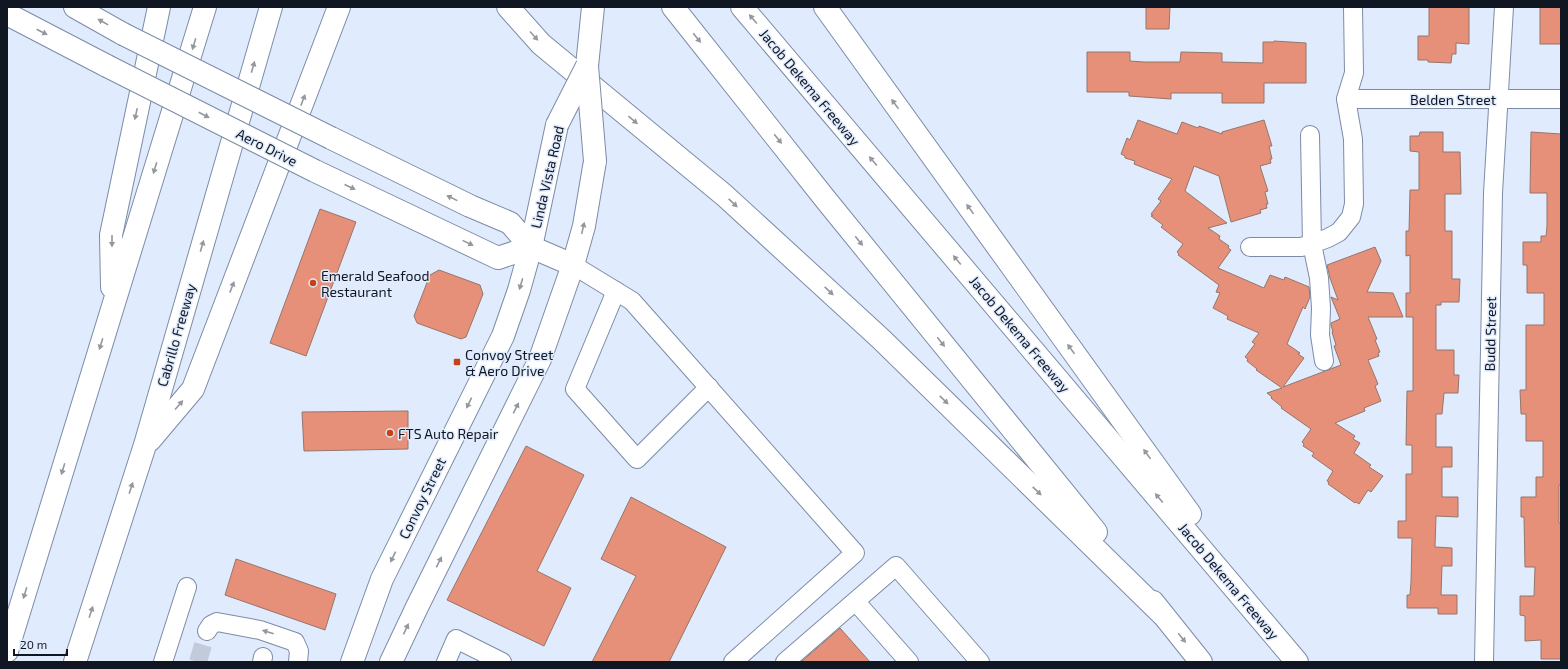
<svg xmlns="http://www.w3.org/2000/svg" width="1568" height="669" font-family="'Exo 2',sans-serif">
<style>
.building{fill:#e69079;stroke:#96756b}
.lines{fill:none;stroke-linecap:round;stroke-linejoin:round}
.minor-tunnel{stroke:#c1cbdc;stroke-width:18;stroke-dasharray:18 9;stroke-linecap:butt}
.minor-casing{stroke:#7c8ca7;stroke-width:20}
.major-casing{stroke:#7c8ca7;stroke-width:24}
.highway-casing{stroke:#7c8ca7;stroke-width:24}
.minor{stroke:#fff;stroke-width:18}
.major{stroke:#fff;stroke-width:22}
.highway{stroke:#fff;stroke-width:22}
.major-bridge-casing{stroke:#7c8ca7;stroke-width:24;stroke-linecap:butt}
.major-bridge{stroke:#fff;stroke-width:22}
.oneway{fill:#94979c}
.poi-dot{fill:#c84015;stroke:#e0ebfd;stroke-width:1.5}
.labels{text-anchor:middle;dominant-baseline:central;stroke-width:3;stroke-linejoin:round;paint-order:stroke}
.street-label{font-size:14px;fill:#111722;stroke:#e0ebfd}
.poi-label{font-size:14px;fill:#111722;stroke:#e0ebfd;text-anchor:start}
</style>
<rect width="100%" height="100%" fill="#e0ebfd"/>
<g class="building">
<path d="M1146,7H1170L1169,29H1146Z"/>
<path d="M1429,7H1469V44L1456,43V54H1452L1451,63L1428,62V60H1418V36H1429Z"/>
<rect x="1540" y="7" width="21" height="37"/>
<path d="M1274,41L1306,43V83H1264V103H1222V93H1171V99L1129,96V92H1087V52H1130V61L1144,62H1180L1181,52L1222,53V62L1263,63V42H1274Z"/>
<path d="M1138,120L1177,134L1182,122L1198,128L1199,126L1222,134V132L1264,120L1272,146H1269L1272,159H1270L1271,163L1260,166L1268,191L1265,192L1268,204H1266L1267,208L1260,210L1261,213L1231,222L1219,176L1194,166L1185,191L1227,223L1208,228L1220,236L1219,239L1229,246L1228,248L1231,250L1218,268L1264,288L1270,275L1284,280L1285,277L1309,287L1310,297L1305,309L1303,307L1287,344L1300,353L1298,354L1304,358L1283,387L1341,365L1334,346L1336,345L1332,332H1333L1331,325V323L1340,319L1331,297L1338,300L1330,278L1327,265L1375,247L1381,261L1367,292L1393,293L1403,317H1368L1377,339L1375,340L1380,352L1378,353L1379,356L1368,360L1378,384L1375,386L1381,401L1364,408L1365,411L1335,423L1355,436L1353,439L1360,443L1354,453L1371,465L1369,467L1383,476L1371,492L1368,490L1359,504L1356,502L1355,503L1328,484L1329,482L1327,481L1333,471L1312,456L1314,453L1303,446L1304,444L1302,442L1311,429L1281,408L1282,407L1271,398L1272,397L1267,393L1282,388L1256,370L1257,369L1247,361L1248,359L1245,357L1255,344L1252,342L1259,333L1227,319L1228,316L1213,308L1220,293L1216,292L1219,285L1178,255L1179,254L1177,252L1183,244L1161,227L1163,225L1151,216L1153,215L1151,214L1161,201L1158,199L1172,179L1134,164L1135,161L1125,158V156L1121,154L1127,138L1130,140Z"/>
<path d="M1420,132H1443V152H1460L1461,194H1445V231H1452V279H1460L1459,302H1441V305H1436V350H1454V375H1459L1458,393H1444L1442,414H1436V447H1452V467H1442V497H1458V517L1436,516L1435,547L1452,548V566H1442L1441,595H1457V614H1438V608H1407V595H1410L1411,582L1412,538H1398V521H1406V474H1412V445H1406L1407,391H1413V317H1406V293H1410V255L1406,256V231H1409L1410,190H1419V152L1410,151V136H1419Z"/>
<path d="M1531,132L1561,134V485H1559V523H1561V659H1541V640L1525,641V616L1520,615V596H1534L1535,567H1525L1524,517H1521V497H1536V477H1543V441H1526V414H1521L1520,390H1526V325H1544V293H1527V265H1523V242H1541V236H1546L1547,226V193H1530Z"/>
<path d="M320,209L356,222L306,356L270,343Z"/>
<path d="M439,270L480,285L483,294L466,337L461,339L417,323L414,316L430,275Z"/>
<path d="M408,411V449L304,451L302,412Z"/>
<path d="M526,446L584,475L537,571L571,588L544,646L447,600Z"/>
<path d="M631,497L726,547L669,662H592L636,576L601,559Z"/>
<path d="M236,559L336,594L325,630L225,595Z"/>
<path d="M840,628L870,662H801Z"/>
</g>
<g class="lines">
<path class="minor-tunnel" d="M198,662L207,631"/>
<defs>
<g id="minor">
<path d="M1346,99H1561"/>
<path d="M1250,247H1301L1312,244L1310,135"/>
<path d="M573,265L632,301L855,553L733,662"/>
<path d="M616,291L575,389L637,459L709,387"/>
<path d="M1324,361L1320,335L1321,308L1319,278L1312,244L1328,238L1339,232L1351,217L1354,204L1353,139L1346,99L1354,73L1353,7"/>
<path d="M856,602L909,662"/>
<path d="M207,631L211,625L217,622L260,630L295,642L299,651L298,662"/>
<path d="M163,662L187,587"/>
<path d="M262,662L263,657"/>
<path d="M446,662L456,639L502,662"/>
<path d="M785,662L896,566L980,662"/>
<path d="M1484,662L1493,193L1504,7"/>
</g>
<g id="major">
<path d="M75,7L123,34"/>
<path d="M7,14L107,66"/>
<path d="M587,66L593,7"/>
<path d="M331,138L470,206L510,223L531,247L573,265"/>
<path d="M315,171L498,258L531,247"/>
<path d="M352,662L382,579L503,336L519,290L531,247L557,125"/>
<path d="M391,662L417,607L540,359L573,265L584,226L595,161"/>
</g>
<g id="highway">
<path d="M508,7L541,44L724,195L881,339L1162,614"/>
<path d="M673,7L826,200L1096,532"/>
<path d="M742,7L1297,662"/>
<path d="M825,7L1190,514"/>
<path d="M112,287L111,235L159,7"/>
<path d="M150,440L193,389L339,7"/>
<path d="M1153,602L1201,662"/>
<path d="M7,651L205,7"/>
<path d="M75,662L145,445L271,7"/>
</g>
</defs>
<use href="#minor" class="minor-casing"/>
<use href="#major" class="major-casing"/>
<use href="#highway" class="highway-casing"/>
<use href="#minor" class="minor"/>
<use href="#major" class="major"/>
<use href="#highway" class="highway"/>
<defs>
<g id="major-bridge">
<path d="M123,34L331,138"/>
<path d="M107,66L315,171"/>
<path d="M587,66L595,161"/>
<path d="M557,125L587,66"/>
</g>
</defs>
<use href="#major-bridge" class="major-bridge-casing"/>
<use href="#major-bridge" class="major-bridge"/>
</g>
<defs><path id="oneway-solid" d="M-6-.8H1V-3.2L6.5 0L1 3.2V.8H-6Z"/></defs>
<g class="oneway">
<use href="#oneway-solid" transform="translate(753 19) rotate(-130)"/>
<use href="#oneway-solid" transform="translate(103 22) rotate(-151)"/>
<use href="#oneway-solid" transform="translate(42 32) rotate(27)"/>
<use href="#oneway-solid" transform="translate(534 36) rotate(48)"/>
<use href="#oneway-solid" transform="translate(697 38) rotate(51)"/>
<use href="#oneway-solid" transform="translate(194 44) rotate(107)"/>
<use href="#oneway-solid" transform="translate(253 67) rotate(-74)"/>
<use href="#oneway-solid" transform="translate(303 100) rotate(-69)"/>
<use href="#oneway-solid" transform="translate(895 104) rotate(-126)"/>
<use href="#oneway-solid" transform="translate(136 114) rotate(102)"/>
<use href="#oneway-solid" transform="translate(204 115) rotate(27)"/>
<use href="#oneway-solid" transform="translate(633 120) rotate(40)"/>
<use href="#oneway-solid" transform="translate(778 139) rotate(51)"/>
<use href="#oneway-solid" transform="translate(873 161) rotate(-130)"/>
<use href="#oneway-solid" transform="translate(155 168) rotate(107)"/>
<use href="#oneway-solid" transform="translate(350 187) rotate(25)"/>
<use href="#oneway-solid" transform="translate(452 198) rotate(-154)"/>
<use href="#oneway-solid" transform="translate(733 203) rotate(43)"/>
<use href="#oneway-solid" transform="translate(970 209) rotate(-126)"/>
<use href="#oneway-solid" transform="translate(583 228) rotate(-77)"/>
<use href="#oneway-solid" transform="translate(112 241) rotate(90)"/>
<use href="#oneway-solid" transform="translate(859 241) rotate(51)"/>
<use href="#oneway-solid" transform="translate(468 243) rotate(26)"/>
<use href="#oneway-solid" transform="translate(202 246) rotate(-74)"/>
<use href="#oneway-solid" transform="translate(957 260) rotate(-130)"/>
<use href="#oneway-solid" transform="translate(521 284) rotate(106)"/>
<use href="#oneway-solid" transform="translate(232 287) rotate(-69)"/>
<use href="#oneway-solid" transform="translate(829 291) rotate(43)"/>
<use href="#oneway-solid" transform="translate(941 342) rotate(51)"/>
<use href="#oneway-solid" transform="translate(101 344) rotate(107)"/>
<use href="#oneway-solid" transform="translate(1071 349) rotate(-126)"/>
<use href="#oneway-solid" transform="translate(944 400) rotate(44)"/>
<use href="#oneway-solid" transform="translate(469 403) rotate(116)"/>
<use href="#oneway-solid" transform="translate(179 405) rotate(-49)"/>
<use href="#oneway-solid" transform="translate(516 408) rotate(-63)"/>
<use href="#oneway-solid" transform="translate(1147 454) rotate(-126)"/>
<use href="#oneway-solid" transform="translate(63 469) rotate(107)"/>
<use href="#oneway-solid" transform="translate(131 488) rotate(-72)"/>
<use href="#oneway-solid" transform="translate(1037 491) rotate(44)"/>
<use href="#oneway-solid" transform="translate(1159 498) rotate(-130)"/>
<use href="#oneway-solid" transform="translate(393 557) rotate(116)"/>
<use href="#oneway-solid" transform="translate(439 562) rotate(-63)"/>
<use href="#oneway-solid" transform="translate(25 593) rotate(107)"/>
<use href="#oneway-solid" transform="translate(91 612) rotate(-72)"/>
<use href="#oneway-solid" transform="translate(406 629) rotate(-65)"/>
<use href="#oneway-solid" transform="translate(268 632) rotate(-163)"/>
<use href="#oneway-solid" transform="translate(1182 638) rotate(51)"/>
</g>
<g class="poi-dot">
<circle cx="313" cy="283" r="4"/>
<rect x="453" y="358" width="8" height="8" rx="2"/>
<circle cx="390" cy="433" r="4"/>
</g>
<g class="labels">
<g class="street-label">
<text transform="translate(810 87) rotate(50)">Jacob Dekema Freeway</text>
<text x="1453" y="99">Belden Street</text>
<text transform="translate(267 147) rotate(27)">Aero Drive</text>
<text transform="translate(547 177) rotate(-77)">Linda Vista Road</text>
<text transform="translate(1020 334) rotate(50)">Jacob Dekema Freeway</text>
<text transform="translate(1490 334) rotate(-89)">Budd Street</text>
<text transform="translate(176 335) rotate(-74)">Cabrillo Freeway</text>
<text transform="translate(422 498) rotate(-64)">Convoy Street</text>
<text transform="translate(1229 581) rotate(50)">Jacob Dekema Freeway</text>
</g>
<g class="poi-label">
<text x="321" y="275">Emerald Seafood<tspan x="321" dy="16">Restaurant</tspan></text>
<text x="465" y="354">Convoy Street<tspan x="465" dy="16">&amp; Aero Drive</tspan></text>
<text x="398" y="433">FTS Auto Repair</text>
</g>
</g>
<rect width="1568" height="669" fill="none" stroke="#111722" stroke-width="16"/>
<path d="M14 649v6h53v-6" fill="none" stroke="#111722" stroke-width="2"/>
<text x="20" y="649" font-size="12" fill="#111722" stroke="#e0ebfd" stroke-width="3" paint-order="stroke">20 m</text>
</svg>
